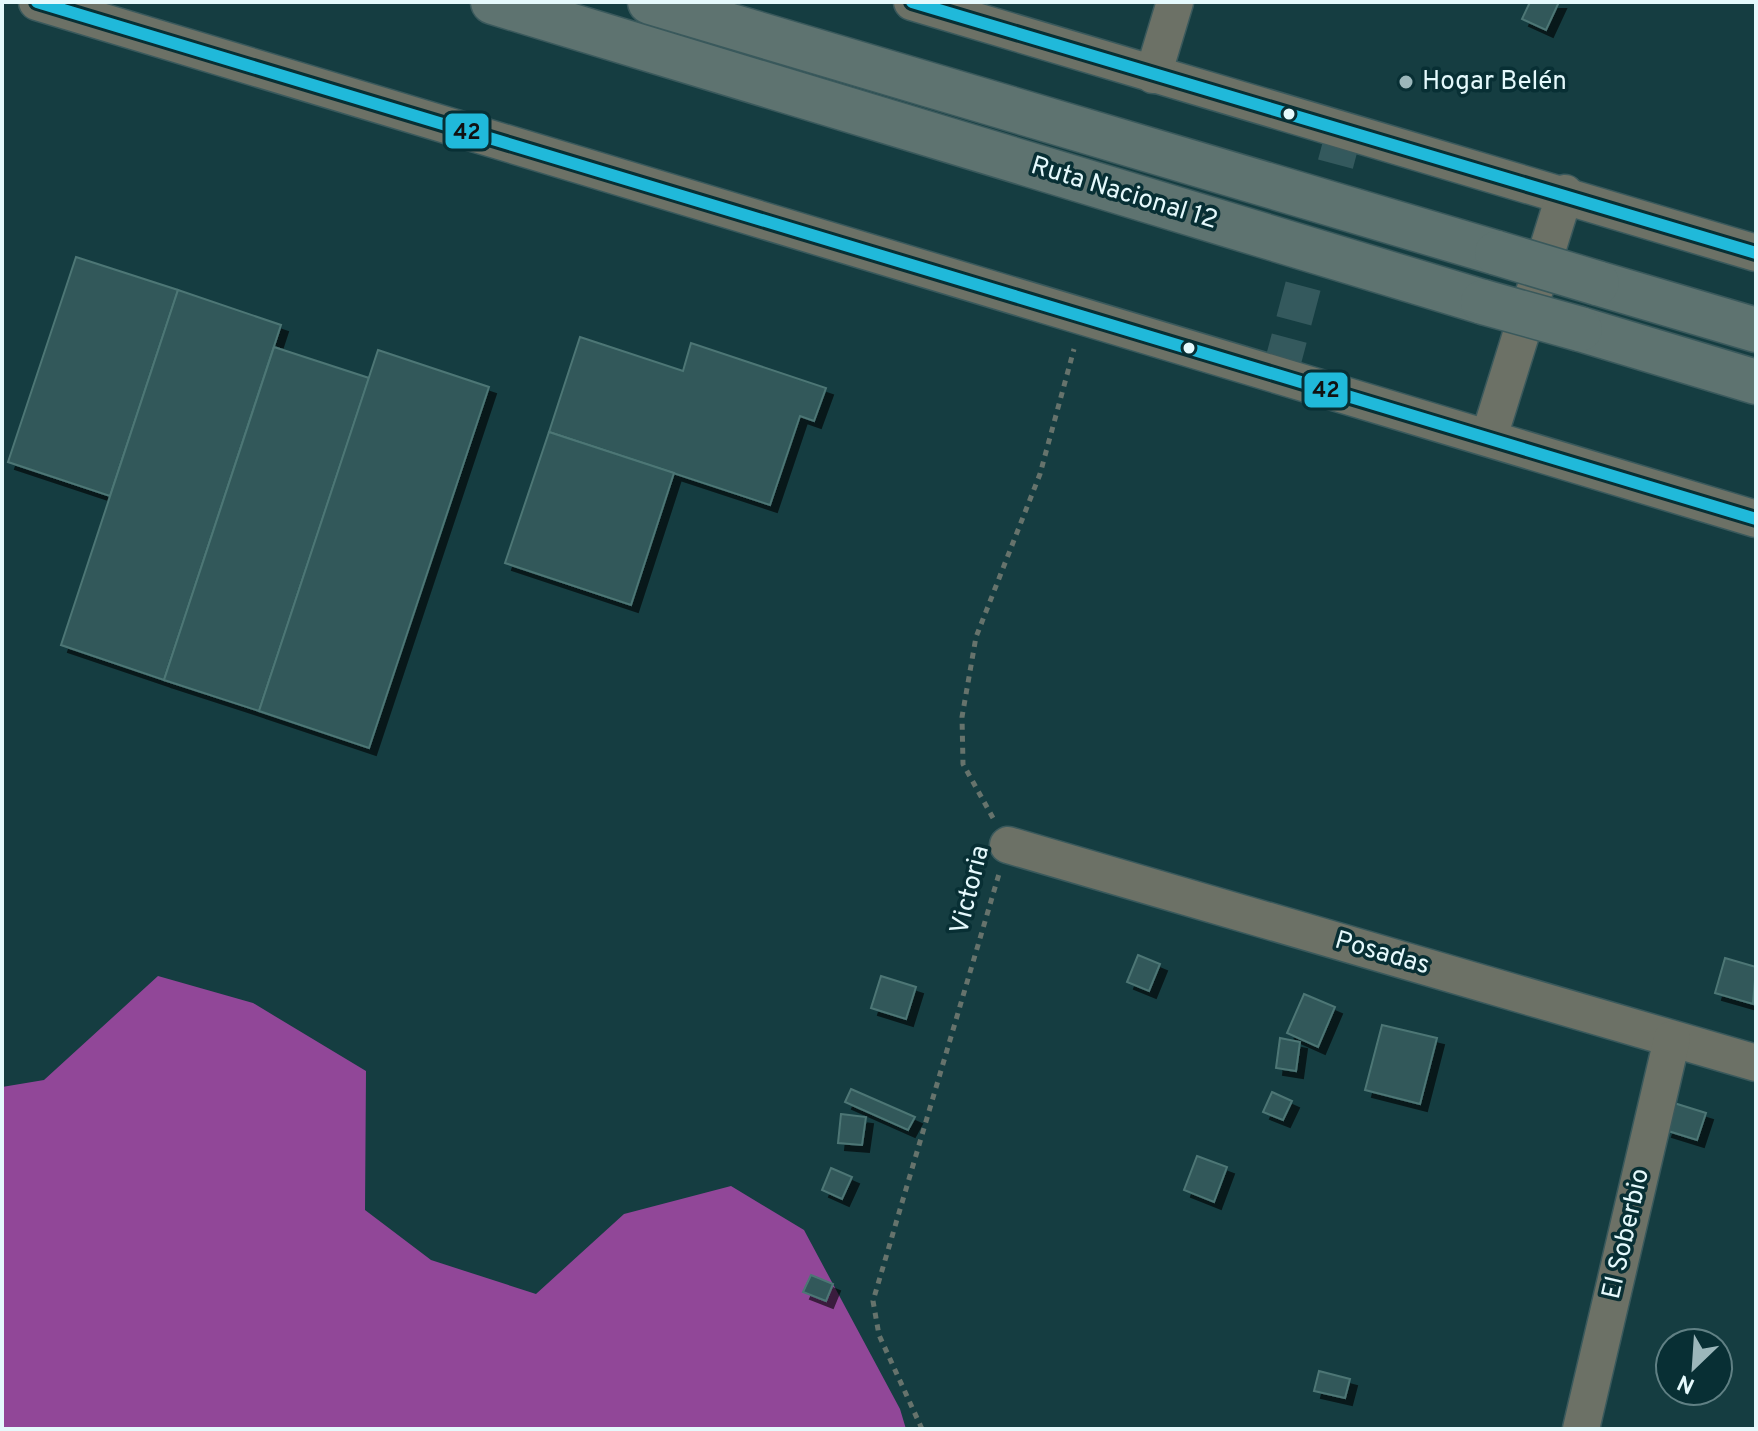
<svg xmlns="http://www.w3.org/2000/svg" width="1758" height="1431" font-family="Overpass,sans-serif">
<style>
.forest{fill:#914798}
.building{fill:#30595a;stroke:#4d7675;stroke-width:2;filter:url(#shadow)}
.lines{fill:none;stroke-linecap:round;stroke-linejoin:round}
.street-tunnel{stroke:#34595d;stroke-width:36;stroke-dasharray:36 18;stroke-linecap:butt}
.street-casing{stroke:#3a595c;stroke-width:39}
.highway-casing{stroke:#3a595c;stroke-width:47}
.path{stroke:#66736c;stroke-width:5;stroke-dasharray:6 6;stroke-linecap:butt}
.street{stroke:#6c7166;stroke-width:36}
.highway{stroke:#5e7370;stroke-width:44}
.highway-bridge-casing{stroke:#3a595c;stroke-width:47;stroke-linecap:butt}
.highway-bridge{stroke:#5e7370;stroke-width:44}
.bus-1-casing{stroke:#082f34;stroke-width:18}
.bus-1{stroke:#20b9da;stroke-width:12}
.poi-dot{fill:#9cb7bb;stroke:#082f34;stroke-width:3}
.bus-dot{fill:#e5f9fc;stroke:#082f34;stroke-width:3}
.labels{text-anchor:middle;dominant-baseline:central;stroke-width:7;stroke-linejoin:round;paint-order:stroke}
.poi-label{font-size:26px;fill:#e5f9fc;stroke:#082f34;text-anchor:start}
.street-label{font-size:26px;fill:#e5f9fc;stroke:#082f34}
.line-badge{stroke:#082f34;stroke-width:3}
.pale-badge-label{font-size:22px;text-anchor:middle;font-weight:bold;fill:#111}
</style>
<defs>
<filter id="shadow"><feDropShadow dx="7" dy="7" stdDeviation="0" flood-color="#0009"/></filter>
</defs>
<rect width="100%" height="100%" fill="#153d41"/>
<path class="forest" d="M158,976L253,1003L366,1071L365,1210L431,1260L536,1294L624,1214L731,1186L804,1230L900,1409L906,1429H2V1087L44,1080Z"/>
<g class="building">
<path d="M1530,2H1559L1546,30L1522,19Z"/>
<path d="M76,257L178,290L110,496L8,462Z"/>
<path d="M178,290L281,325L164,680L61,645Z"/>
<path d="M580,337L683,371L691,343L826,388L814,421L800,416L770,505L549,432Z"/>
<path d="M274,347L369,378L259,711L164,680Z"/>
<path d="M378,350L489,387L369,748L259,711Z"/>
<path d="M549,432L674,473L631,605L505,563Z"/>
<path d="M1138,955L1160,964L1149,991L1127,982Z"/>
<path d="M1725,958L1756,967L1753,1004L1715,993Z"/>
<path d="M881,976L916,987L906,1019L871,1008Z"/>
<path d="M1304,994L1335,1007L1318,1047L1287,1033Z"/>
<path d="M1382,1025L1437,1038L1420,1104L1365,1090Z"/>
<path d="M1280,1038L1300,1042L1296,1071L1276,1068Z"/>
<path d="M851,1089L915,1117L908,1130L845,1102Z"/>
<path d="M1272,1092L1292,1101L1283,1120L1263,1112Z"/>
<path d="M1674,1103L1706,1113L1697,1140L1665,1130Z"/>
<path d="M841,1114L866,1117L862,1145L838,1143Z"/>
<path d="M1197,1156L1227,1167L1214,1202L1184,1190Z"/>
<path d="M831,1168L852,1177L842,1199L822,1190Z"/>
<path d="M811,1275L833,1284L826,1301L803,1292Z"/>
<path d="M1319,1371L1350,1379L1345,1398L1314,1391Z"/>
</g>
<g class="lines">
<path class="street-tunnel" d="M1280,373L1344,132"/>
<defs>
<g id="street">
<path d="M37,2L1756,519"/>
<path d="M912,2L1756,253"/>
<path d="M1153,75L1175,2"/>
<path d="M1489,437L1565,193"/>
<path d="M1008,845L1756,1063"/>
<path d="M1581,1429L1672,1039"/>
</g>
<g id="highway">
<path d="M493,2L1483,302"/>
<path d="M650,2L1497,253"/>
<path d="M1597,283L1756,330"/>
<path d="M1580,329L1756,382"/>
</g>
</defs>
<use href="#street" class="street-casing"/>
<use href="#highway" class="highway-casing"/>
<g class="path">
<path d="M993,818L963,764L962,717L976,637L1040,474L1074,349"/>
<path d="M922,1429L879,1335L873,1301L999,874"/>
</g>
<use href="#street" class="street"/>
<use href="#highway" class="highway"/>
<defs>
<g id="highway-bridge">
<path d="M1497,253L1597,283"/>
<path d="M1483,302L1580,329"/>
</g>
</defs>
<use href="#highway-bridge" class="highway-bridge-casing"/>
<use href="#highway-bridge" class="highway-bridge"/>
<defs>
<g id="bus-1">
<path d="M37,2L1756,519"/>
<path d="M912,2L1756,253"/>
</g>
</defs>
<use href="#bus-1" class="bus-1-casing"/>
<use href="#bus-1" class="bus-1"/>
</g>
<circle class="poi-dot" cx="1406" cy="82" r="8"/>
<g class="bus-dot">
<circle cx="1289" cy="114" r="7"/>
<circle cx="1189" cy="348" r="7"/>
</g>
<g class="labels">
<g class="poi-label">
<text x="1422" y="82">Hogar Belén</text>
</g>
<g class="street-label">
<text transform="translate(1124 194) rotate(17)">Ruta Nacional 12</text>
<text transform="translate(971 890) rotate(-76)">Victoria</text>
<text transform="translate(1382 954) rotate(16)">Posadas</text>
<text transform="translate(1627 1234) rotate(-77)">El Soberbio</text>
</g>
</g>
<g class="line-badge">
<rect x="444" y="112" width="46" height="38" rx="8" fill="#20b9da"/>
<rect x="1303" y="371" width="46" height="38" rx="8" fill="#20b9da"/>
</g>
<g class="pale-badge-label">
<text x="467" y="139">42</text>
<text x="1326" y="397">42</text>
</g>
<rect width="1758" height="1431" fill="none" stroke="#e5f9fc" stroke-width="8"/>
<g transform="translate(1694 1367) rotate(205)"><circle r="38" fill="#082f34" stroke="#608084" stroke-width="2"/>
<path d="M0-6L14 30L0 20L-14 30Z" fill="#9cb7bb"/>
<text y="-12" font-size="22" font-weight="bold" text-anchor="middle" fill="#e5f9fc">N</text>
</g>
</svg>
